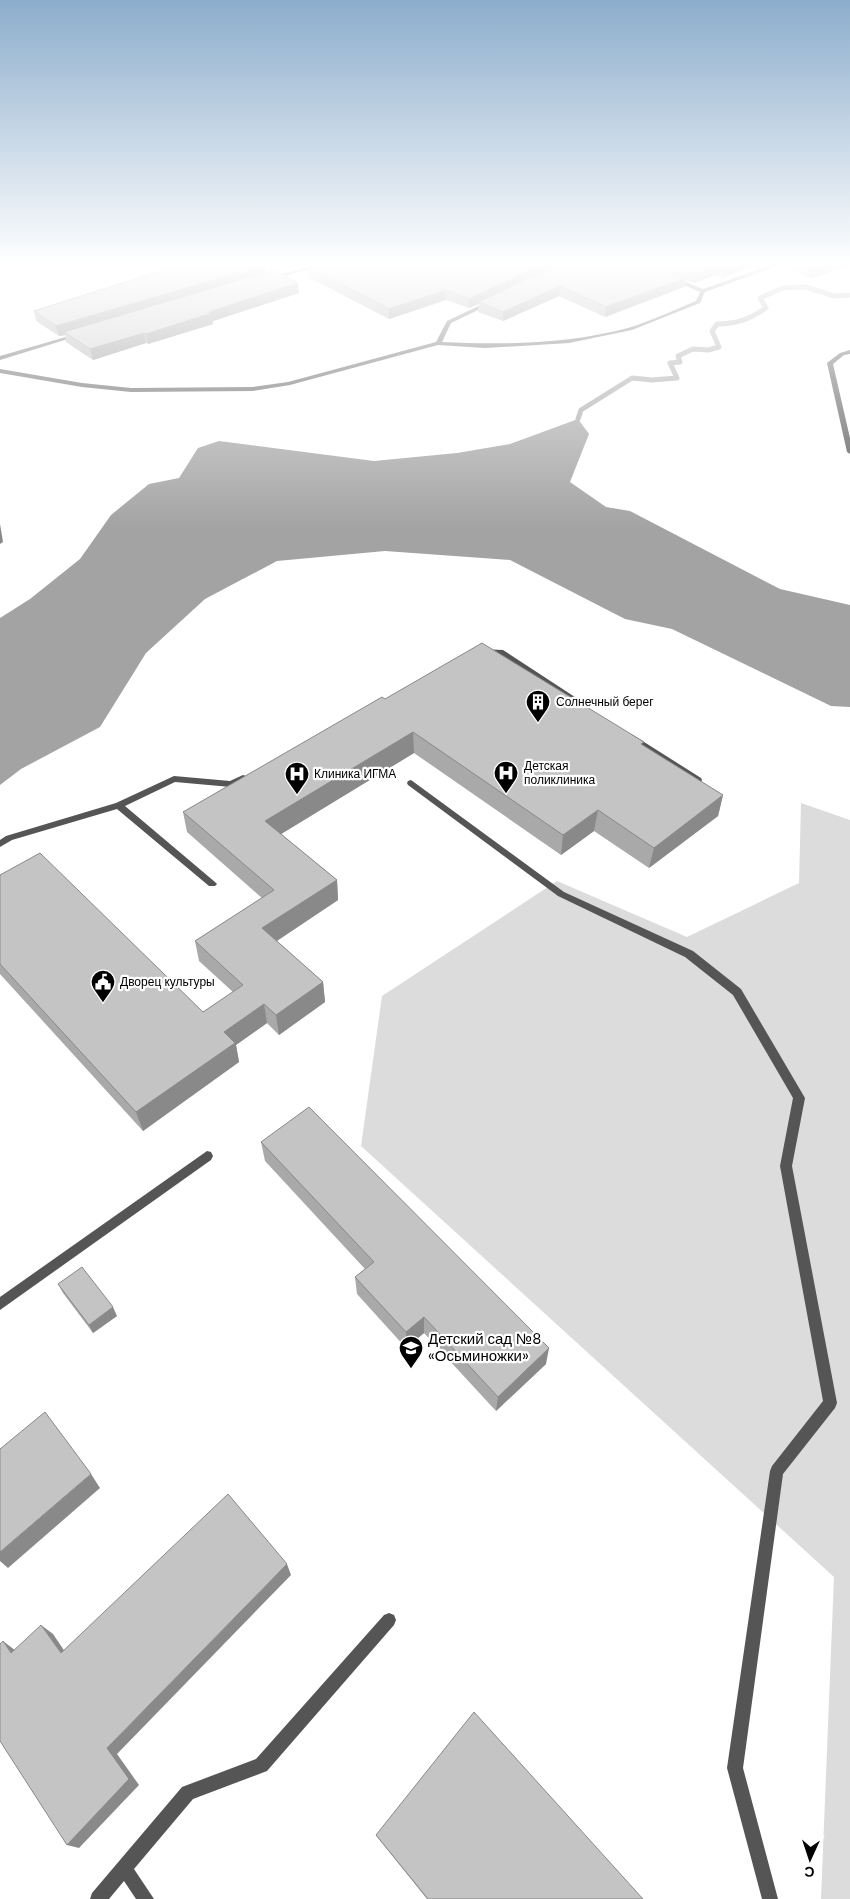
<svg xmlns="http://www.w3.org/2000/svg" width="850" height="1899" font-family="'DM Sans',sans-serif">
<style>
.green{fill:#dcdcdc}
.water{fill:#a3a3a3}
.lines{fill:none;stroke-linecap:round;stroke-linejoin:round}
.stream{stroke:#a3a3a3;stroke-width:5}
.lane{fill:#555;fill-rule:evenodd}
.street{fill:#555;fill-rule:evenodd}
.wall{fill:#a9a9a9}
.shaded-wall{fill:#898989}
.building{fill:#c4c4c4;stroke:#898989}
.labels{text-anchor:middle;dominant-baseline:central;stroke-width:4.5;stroke-linejoin:round;paint-order:stroke}
.poi-label{font-size:12px;fill:#000;stroke:#fff;text-anchor:start}
.near-poi-label{font-size:15px;fill:#000;stroke:#fff;text-anchor:start}
</style>
<rect width="100%" height="100%" fill="#fff"/>
<path class="green" d="M801,803L850,820V1899H821L834,1577L361,1146L382,996L557,881L687,937L799,883Z"/>
<path class="water" d="M578,419L589,434L570,482L606,507L630,511L780,589L850,605V707L831,706L672,629L625,619L510,560L385,551L277,561L205,599L146,653L100,727L21,769L0,785V618L30,599L80,559L111,515L149,484L179,478L198,448L219,441L374,461L457,453L510,444Z"/>
<g class="lines">
<path class="stream" d="M578,419L581,410L632,378L652,380L677,378L670,363L680,362L678,356L693,349L708,350L719,347L712,331L717,324C737,324 750,319 766,308L760,298L783,288L806,287L834,296L850,295"/>
<g class="lane">
<path d="M480,649L503,650L581,701L577,704L574,703L498,654L480,653Z"/>
<path d="M633,735L701,778L702,780L701,782H695L630,740V736Z"/>
<path d="M243,775L246,776L247,778L246,780L231,787L175,782L125,806L215,882L217,884L215,886H209L117,809L12,840L0,847V840L6,836L116,803L174,776L230,781Z"/>
<path d="M411,780L564,892L693,951L741,989L805,1098L792,1166L837,1403L835,1408L783,1474L743,1768L778,1899H762L727,1768L770,1471L772,1466L823,1401L780,1166L793,1098L733,995L685,957L558,896L408,785L407,783L408,781Z"/>
<path d="M207,1151L211,1152L213,1156L211,1160L0,1310V1297Z"/>
<path d="M389,1613L394,1615L396,1620L394,1625L267,1771L193,1799L134,1869L154,1899H136L124,1881L109,1899H90L92,1893L182,1787L256,1759L384,1615Z"/>
</g>
<g class="street">
<path d="M4,262H12L0,267V263Z"/>
<path d="M328,262H337L270,280L267,278Z"/>
<path d="M780,262H788L705,292L700,303L632,330L569,343L485,348L438,345L290,385L253,391L131,392L82,387L0,373V369L82,383L131,388L253,387L288,382L436,342L447,321L491,300L493,301V303L451,323L442,342C503,345 568,344 628,328C651,321 674,310 696,301L700,292L672,280V278H676L703,289Z"/>
<path d="M76,334L81,335L0,360V356Z"/>
<path d="M850,350V354L844,355L833,364L850,438V454L847,452L827,363L840,353Z"/>
</g>
</g>
<g class="wall">
<path d="M331,262H763L722,278L716,275L694,283L685,280L684,287L605,317L559,296L503,321L478,312L479,304L469,308L446,300L389,319L310,278V268Z"/>
<path d="M784,262H850V266L811,278L783,266Z"/>
<path d="M265,265L266,272L299,293L213,321V324L148,344L146,343L93,360L66,342L65,335L59,336L36,321L34,311Z"/>
<path d="M385,699L643,746L723,795L718,816L649,868L594,831L561,855L414,753L281,834L337,880L338,900L277,941L323,982L325,1002L279,1035L267,1023L236,1045L239,1062L143,1131L0,974V875L203,1012L233,992L199,961L195,941L262,898L187,832L183,812Z"/>
<path d="M261,1142L546,1364L496,1411L424,1333L406,1348L357,1294L355,1277L365,1269L265,1161Z"/>
<path d="M58,1284L117,1316L93,1333L63,1293Z"/>
<path d="M376,1835L643,1899H427L378,1838Z"/>
</g>
<g class="shaded-wall">
<path d="M552,262H576L479,302V304L469,308V299L526,272Z"/>
<path d="M740,262H763L722,278L724,268Z"/>
<path d="M836,262H850V266L811,278L813,269Z"/>
<path d="M265,265L266,275L64,332L65,335L59,336L56,326Z"/>
<path d="M718,266L716,275L694,283L696,274Z"/>
<path d="M685,278L684,287L605,317L606,307Z"/>
<path d="M298,283L299,293L213,321V324L148,344L146,334L209,312Z"/>
<path d="M560,286L559,296L503,321V312Z"/>
<path d="M446,290V300L389,319V309Z"/>
<path d="M144,333L146,343L93,360L90,349Z"/>
<path d="M0,524L3,542L0,544Z"/>
<path d="M413,732L414,753L268,842L265,821Z"/>
<path d="M723,795L718,816L649,868L654,848Z"/>
<path d="M598,810L594,831L561,855L563,835Z"/>
<path d="M337,880L338,900L266,948L262,928Z"/>
<path d="M323,982L325,1002L279,1035L276,1015Z"/>
<path d="M264,1004L267,1023L236,1045L239,1062L143,1131L136,1112L224,1032Z"/>
<path d="M113,1307L117,1316L93,1333L89,1325Z"/>
<path d="M424,1317V1333L406,1348V1332Z"/>
<path d="M549,1348L546,1364L496,1411L498,1397Z"/>
<path d="M91,1474L100,1488L8,1568L0,1561V1552Z"/>
<path d="M287,1564L291,1575L117,1754L139,1785L79,1848L67,1845L107,1748Z"/>
<path d="M41,1625L53,1634L72,1662L61,1653Z"/>
<path d="M3,1641L16,1651L11,1653Z"/>
</g>
<g class="building">
<path d="M189,262H259L265,265L56,326L34,311Z"/>
<path d="M331,262H552L526,272L469,299L446,290L389,309L310,268Z"/>
<path d="M571,262H647L685,278L606,307L560,286L503,312L479,302L531,277Z"/>
<path d="M666,262H740L724,268L718,266L696,274Z"/>
<path d="M798,262H836L813,269Z"/>
<path d="M274,270L298,283L209,312L212,313L146,334L144,333L90,349L64,332Z"/>
<path d="M482,643L644,742L641,744L723,795L654,848L598,810L563,835L413,732L265,821L337,880L262,928L323,982L276,1015L264,1004L224,1032L235,1043L136,1112L0,964V875L40,853L203,1012L243,985L195,941L274,890L183,812L382,697L385,699Z"/>
<path d="M309,1107L549,1348L498,1397L424,1317L406,1332L355,1277L374,1262L261,1142Z"/>
<path d="M82,1267L113,1307L89,1325L58,1284Z"/>
<path d="M45,1412L91,1474L0,1552V1449Z"/>
<path d="M228,1494L287,1564L107,1748L129,1779L67,1845L0,1741V1644L3,1641L11,1653L41,1625L61,1653Z"/>
<path d="M474,1712L643,1899H428L376,1835Z"/>
</g>
<linearGradient id="sky" x2="0" y2="1"><stop stop-color="#8cadcc"/><stop offset="0.5" stop-color="#fff"/><stop offset="1" stop-color="#fff" stop-opacity="0"/></linearGradient>
<rect width="850" height="528" fill="url(#sky)"/>
<defs>
<symbol id="building-pin" viewBox="-11 -11 22 30"><path d="M0 17L-7.5 6A9.5 9.5 0 1 1 7.5 6Z" fill="#000" stroke="#fff"/><path d="M-4-6H4V6H1V3H-1V6H-4ZM-2.5-4.3h1.7v1.8h-1.7ZM.8-4.3h1.7v1.8H.8ZM-2.5-1h1.7V.8h-1.7ZM.8-1h1.7V.8H.8Z" fill="#fff"/></symbol>
<symbol id="hospital-pin" viewBox="-11 -11 22 30"><path d="M0 17L-7.5 6A9.5 9.5 0 1 1 7.5 6Z" fill="#000" stroke="#fff"/><path d="M-5-5h3v3.5h4V-5h3V5h-3V1.5h-4V5h-3Z" fill="#fff"/></symbol>
<symbol id="civic-pin" viewBox="-11 -11 22 30"><path d="M0 17L-7.5 6A9.5 9.5 0 1 1 7.5 6Z" fill="#000" stroke="#fff"/><path d="M-.6-6.5H3V-4.5H.6V-3L4-1V1h2V6H-6V1h2V-1L-.6-3ZM-1.2 2.5V6h2.4V2.5Z" fill="#fff"/></symbol>
<symbol id="school-pin" viewBox="-11 -11 22 30"><path d="M0 17L-7.5 6A9.5 9.5 0 1 1 7.5 6Z" fill="#000" stroke="#fff"/><path d="M0-5L7-2L0 1L-7-2ZM-4 1L0 2.5L4 1V4Q0 6-4 4Z" fill="#fff"/></symbol>
</defs>
<g fill-rule="evenodd">
<use href="#building-pin" x="524" y="688" width="28" height="38"/>
<use href="#hospital-pin" x="492" y="759" width="28" height="38"/>
<use href="#hospital-pin" x="283" y="760" width="28" height="38"/>
<use href="#civic-pin" x="89" y="968" width="28" height="38"/>
<use href="#school-pin" x="397" y="1334" width="28" height="38"/>
</g>
<g class="labels">
<g class="poi-label">
<text x="556" y="702">Солнечный берег</text>
<text x="524" y="766">Детская<tspan x="524" dy="14">поликлиника</tspan></text>
<text x="314" y="774">Клиника ИГМА</text>
<text x="120" y="982">Дворец культуры</text>
</g>
<g class="near-poi-label">
<text x="428" y="1339">Детский сад №8<tspan x="428" dy="17">«Осьминожки»</tspan></text>
</g>
</g>
<g transform="translate(810 1859) rotate(183)" stroke="#ffffff" stroke-width="4" paint-order="stroke">
<path d="M0-4L9 19L0 12L-9 19Z" fill="#000000"/>
<text y="-8" font-size="14" font-weight="bold" text-anchor="middle" fill="#000000">С</text>
</g>
</svg>
